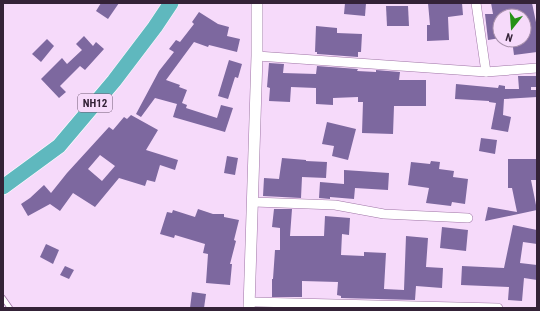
<svg xmlns="http://www.w3.org/2000/svg" width="540" height="311" font-family="'Roboto Condensed',sans-serif">
<style>
.building{fill:#7d689f;fill-rule:evenodd}
.lines{fill:none;stroke-linecap:round;stroke-linejoin:round}
.service-casing{stroke:#9f75a6;stroke-width:6}
.minor-casing{stroke:#9f75a6;stroke-width:10}
.tertiary-casing{stroke:#9f75a6;stroke-width:12}
.trunk-casing{stroke:#fff;stroke-width:16}
.service{stroke:#fff;stroke-width:4.5}
.minor{stroke:#fff;stroke-width:9}
.tertiary{stroke:#fff;stroke-width:11}
.trunk{stroke:#5fb8be;stroke-width:15}
.labels{text-anchor:middle;dominant-baseline:central;stroke-width:3;stroke-linejoin:round;paint-order:stroke}
.shield{fill:#f6dafa;stroke:#6e5972;stroke-width:1}
.shield-label{font-size:11px;font-weight:bold;fill:#342237}
</style>
<rect width="100%" height="100%" fill="#f6dafa"/>
<g class="building">
<path d="M101,3H119L108,19L96,11Z"/>
<path d="M345,3H366L365,16L344,14Z"/>
<path d="M428,3H462L463,15L448,17L449,40L427,41V25H430Z"/>
<path d="M491,3H532L537,27V52L514,55L512,40H524V16H500V38L488,40L485,14H493Z"/>
<path d="M386,6H408L409,26H387Z"/>
<path d="M199,12L218,24L229,27L227,36L240,39L237,52L209,45L208,47L194,42L166,80L180,85L179,87L187,90L182,103L187,105L186,108L217,118L221,105L233,108L225,132L173,117L177,104L155,98L141,117L136,114L159,71L174,52L169,49L176,40L180,42L194,24L192,22Z"/>
<path d="M316,26L337,28V33L362,34L361,52H358V57L317,54V52H315Z"/>
<path d="M84,36L93,46L96,42L104,49L85,70L80,66L60,86L66,92L59,98L41,79L62,58L67,64L82,50L76,44Z"/>
<path d="M47,39L54,46L41,62L32,54Z"/>
<path d="M229,60L242,64L238,78L235,77L228,99L218,96Z"/>
<path d="M269,63L284,64L283,73L316,74L317,66L358,69L357,71L376,72V70L400,72L399,80H426V106H394L393,134L362,133L363,102H358V97L333,98V105L316,104V88L291,87L290,102L269,101L270,88L267,87Z"/>
<path d="M518,76H537V87H531V90H528H537V97L504,99L503,115L511,117L508,132L491,129L496,103L489,102V101L455,99L456,84L498,88L499,85L505,86V89H519Z"/>
<path d="M131,115L158,130L146,150L178,160L175,170L160,165L155,182L147,180L145,186L119,178L95,207L73,193L60,211L50,204L28,216L21,204L30,198L44,185L51,193L67,173L109,127L113,130L124,117L127,119ZM100,155L115,166L102,181L88,169Z"/>
<path d="M327,122L356,129L348,160L332,156L334,146L322,144Z"/>
<path d="M481,138L497,140L495,154L479,151Z"/>
<path d="M227,156L238,158L235,175L224,173Z"/>
<path d="M282,158L306,160V161L327,162L326,178L302,177L301,198L263,196L264,178L279,179Z"/>
<path d="M508,159H537V180H531L537,210L485,221L488,207L517,212L512,188H508Z"/>
<path d="M431,161L440,162L439,169L454,171L453,177L468,179L465,204L452,202L451,206L426,203L429,188L408,185L411,162L430,164Z"/>
<path d="M344,170L389,173L388,190L355,188L354,199L330,197V199L319,198L320,182L344,184Z"/>
<path d="M198,209L213,214H224V217L239,220L234,240L236,241L230,264H232L230,285L206,283L208,254L203,253L205,244L175,235L174,238L160,234L167,212L172,213L173,210L195,217Z"/>
<path d="M274,209H292L290,236H324L325,216L350,218L349,235L342,234L341,255L364,256V252L386,253L384,289L404,290L406,236L428,238L426,267L443,268L442,288L416,286L415,300L341,298V296L337,295L338,282L302,281V297H272V279H273L275,250H280V228L272,227Z"/>
<path d="M513,225L537,230V244L523,242L520,263L537,265V280L524,278L522,301L508,300L509,287L461,285L462,266L504,268Z"/>
<path d="M442,227L468,230L466,251L440,248Z"/>
<path d="M46,244L59,250L53,264L40,257Z"/>
<path d="M65,266L74,270L69,279L60,275Z"/>
<path d="M192,292L206,294L204,308H190Z"/>
</g>
<g class="lines">
<defs>
<path id="service" d="M3,298L10,308"/>
<g id="minor">
<path d="M476,3L486,72"/>
<path d="M257,56L486,72L537,68"/>
<path d="M252,202L335,205L384,214L468,218"/>
<path d="M249,302L498,308"/>
</g>
<path id="tertiary" d="M249,308L257,56V3"/>
<path id="trunk" d="M3,187L59,146L114,81L155,27L171,3"/>
</defs>
<use href="#service" class="service-casing"/>
<use href="#minor" class="minor-casing"/>
<use href="#tertiary" class="tertiary-casing"/>
<use href="#trunk" class="trunk-casing"/>
<use href="#service" class="service"/>
<use href="#minor" class="minor"/>
<use href="#tertiary" class="tertiary"/>
<use href="#trunk" class="trunk"/>
</g>
<g class="labels">
<rect class="shield" x="78" y="94" width="34" height="18" rx="3"/>
<g class="shield-label">
<text x="95" y="103">NH12</text>
</g>
</g>
<rect width="540" height="311" fill="none" stroke="#342237" stroke-width="8"/>
<g transform="translate(512 28) rotate(197)"><circle r="19" fill="#f6dafa" stroke="#a890ac"/>
<path d="M0-3L7 15L0 10L-7 15Z" fill="#269117"/>
<text y="-6" font-size="11" font-weight="bold" text-anchor="middle" fill="#342237">N</text>
</g>
</svg>
